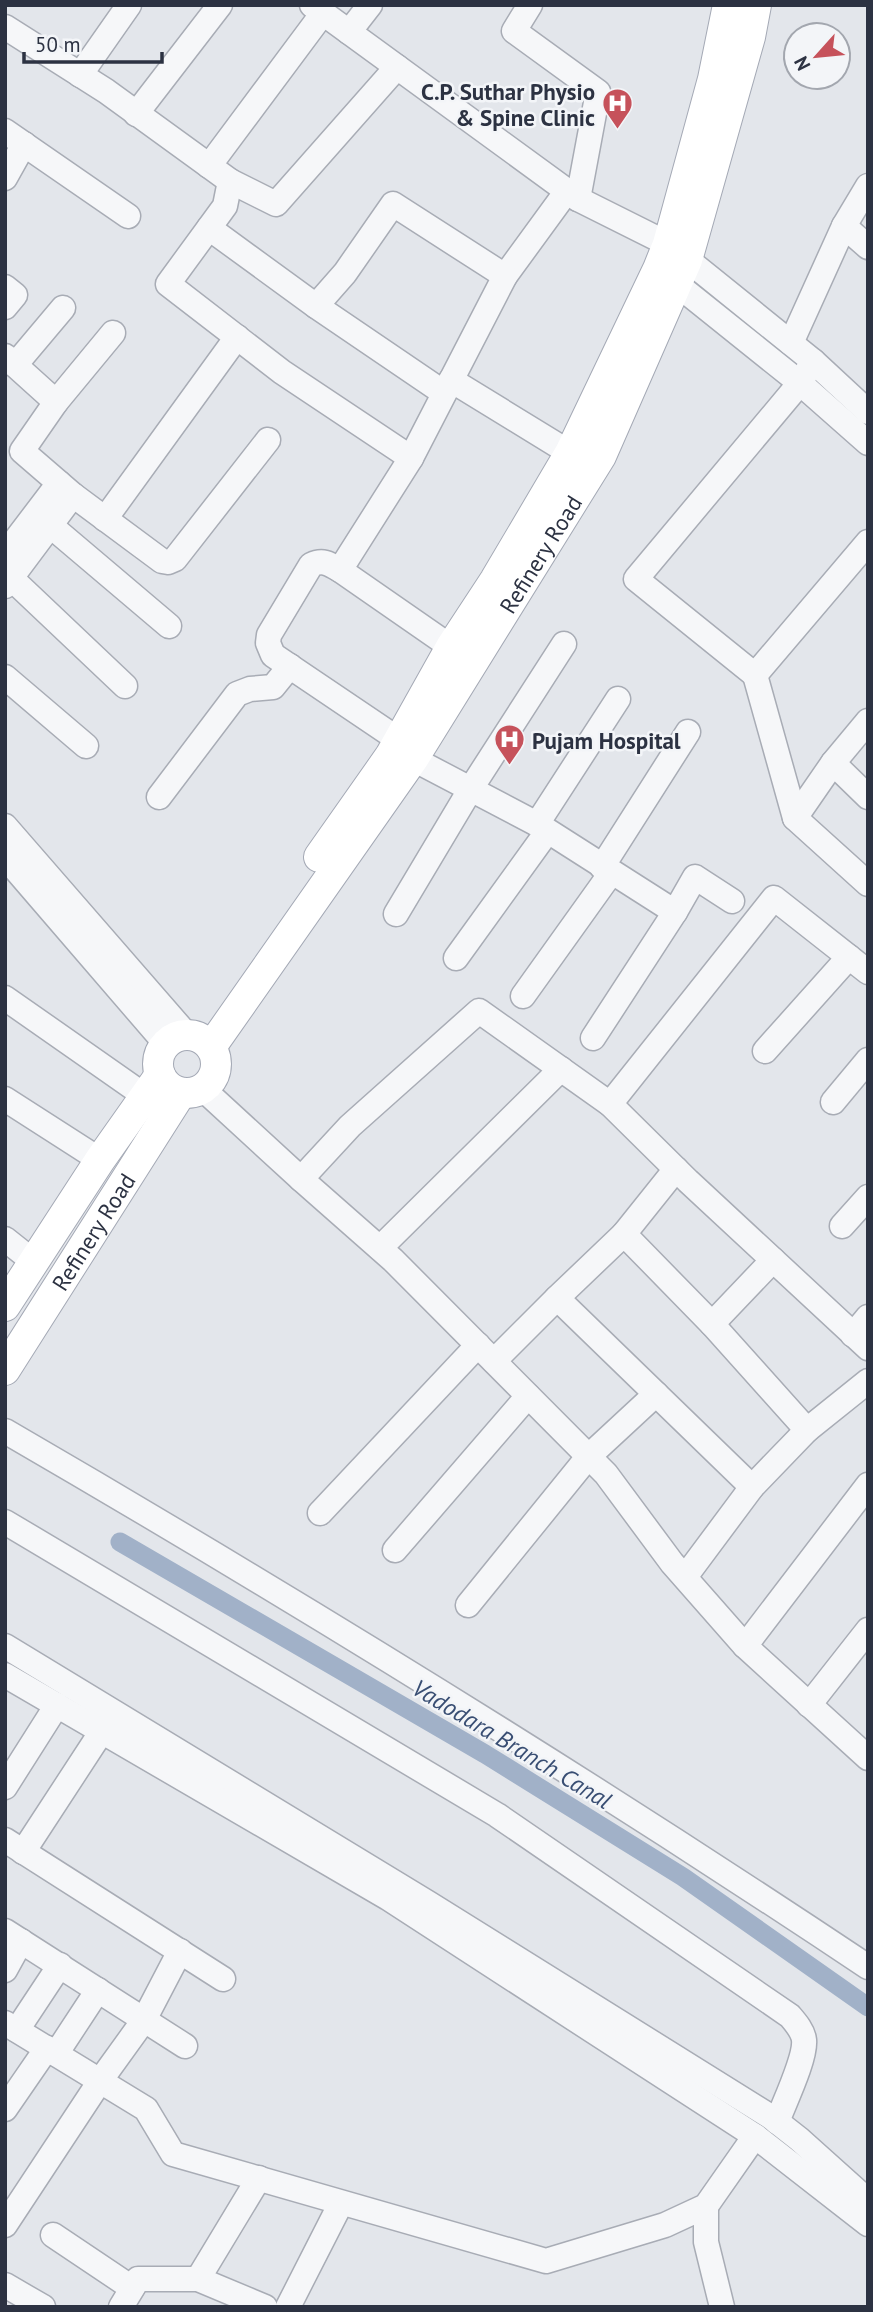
<svg xmlns="http://www.w3.org/2000/svg" width="873" height="2312" font-family="'PT Sans',sans-serif">
<style>
.lines{fill:none;stroke-linecap:round;stroke-linejoin:round}
.canal{stroke:#a1b1c8;stroke-width:19}
.minor-casing{stroke:#a8acb5;stroke-width:27}
.major-casing{stroke:#a4a9b5;stroke-width:32}
.minor{stroke:#f6f7f9;stroke-width:24}
.major{stroke:#fff;stroke-width:30}
.labels{text-anchor:middle;dominant-baseline:central;stroke-width:5;stroke-linejoin:round;paint-order:stroke}
.poi-label{font-size:23px;font-weight:bold;fill:#2c3242;stroke:#f3f5f8;text-anchor:end}
.street-label{font-size:23px;fill:#2c3242;stroke:#f3f5f8}
.water-label{font-size:24px;font-style:italic;fill:#394e73;stroke:#f3f5f8}
</style>
<rect width="100%" height="100%" fill="#e3e6eb"/>
<g class="lines">
<path class="canal" d="M120,1542L485,1754L683,1877L868,2007"/>
<defs>
<g id="minor">
<path d="M312,5L578,199L668,244L813,361L868,412"/>
<path d="M530,5L514,31L598,92L578,199"/>
<path d="M5,27L106,91L230,181L225,206L168,284L282,372L411,458"/>
<path d="M349,32L370,5"/>
<path d="M80,75L129,5"/>
<path d="M136,114L220,5"/>
<path d="M5,131L128,216"/>
<path d="M209,166L323,13"/>
<path d="M5,178L24,144"/>
<path d="M230,181L276,204L397,67"/>
<path d="M844,226L868,186"/>
<path d="M209,228L316,306L444,393"/>
<path d="M664,274L800,383L868,443"/>
<path d="M505,276L567,191"/>
<path d="M5,287L15,295L5,307"/>
<path d="M316,306L345,273L393,204L505,276L411,458L340,570L451,647"/>
<path d="M791,343L844,226L868,247"/>
<path d="M5,356L56,402L22,451L73,495L162,561L168,562L175,559L268,440"/>
<path d="M813,361L800,383L636,579L755,675L868,542"/>
<path d="M15,365L63,308"/>
<path d="M451,380L570,453"/>
<path d="M56,402L113,333"/>
<path d="M105,519L237,337"/>
<path d="M51,526L169,626"/>
<path d="M5,554L59,483"/>
<path d="M340,570C330,564 323,559 311,565L269,635L268,643L273,655L399,740"/>
<path d="M11,578L125,686"/>
<path d="M5,586L73,495"/>
<path d="M755,675L795,818"/>
<path d="M5,677L86,746"/>
<path d="M398,751L537,824L675,912L695,877L732,901"/>
<path d="M833,763L868,721"/>
<path d="M159,797L237,694L250,689L273,687L290,666"/>
<path d="M868,797L833,763L795,818L868,884"/>
<path d="M537,824L618,699"/>
<path d="M5,826L186,1034"/>
<path d="M5,857L166,1044"/>
<path d="M602,867L688,732"/>
<path d="M396,914L470,790L564,644"/>
<path d="M456,958L547,832"/>
<path d="M523,996L611,873"/>
<path d="M5,998L145,1096"/>
<path d="M593,1038L675,912"/>
<path d="M765,1051L849,957"/>
<path d="M203,1089L301,1179L393,1260L606,1474L672,1563L745,1646L868,1758"/>
<path d="M5,1099L100,1160"/>
<path d="M833,1102L868,1060"/>
<path d="M610,1104L688,1181L868,1348"/>
<path d="M301,1179L350,1126L479,1011L610,1104L774,898L868,972"/>
<path d="M842,1226L868,1197"/>
<path d="M624,1234L676,1169"/>
<path d="M5,1239L34,1262"/>
<path d="M380,1248L561,1069"/>
<path d="M712,1324L773,1260"/>
<path d="M853,1335L868,1317"/>
<path d="M494,1361L557,1298"/>
<path d="M5,1431C298,1601 586,1779 868,1967"/>
<path d="M752,1487L807,1430L868,1381"/>
<path d="M320,1513L478,1345"/>
<path d="M5,1522L497,1815L790,2016C796,2023 803,2031 804,2040C806,2058 784,2103 777,2122"/>
<path d="M395,1550L528,1396"/>
<path d="M685,1577L752,1487L557,1298L624,1234L712,1324L807,1430"/>
<path d="M468,1605L588,1457L656,1394"/>
<path d="M5,1646L428,1903L771,2117L799,2139L868,2201"/>
<path d="M745,1646L868,1485"/>
<path d="M5,1675L388,1898L755,2136L868,2224"/>
<path d="M809,1705L868,1630"/>
<path d="M5,1787L57,1705"/>
<path d="M5,1840L223,1979"/>
<path d="M23,1852L102,1731"/>
<path d="M5,1931L185,2046"/>
<path d="M5,1970L21,1941"/>
<path d="M5,2023L146,2109L173,2154L546,2261L665,2225L706,2206L755,2136"/>
<path d="M17,2030L60,1965"/>
<path d="M56,2054L98,1990"/>
<path d="M5,2109L47,2048"/>
<path d="M706,2206V2242L722,2307"/>
<path d="M5,2225L100,2081L144,2020L180,1951"/>
<path d="M53,2235L132,2288"/>
<path d="M198,2279L259,2178"/>
<path d="M5,2285L43,2307"/>
<path d="M121,2307L138,2279H198L265,2307"/>
<path d="M288,2307L341,2203"/>
</g>
<g id="major">
<path d="M319,857L390,756L451,647L495,580L570,453L658,269L668,244L713,79L728,5"/>
<circle cx="187" cy="1064" r="29"/>
<path id="s1" d="M211,1047L413,759L601,456L687,260L750,37L756,5"/>
<path d="M5,1306L100,1160L160,1075"/>
<path id="s2" d="M5,1370L181,1093"/>
</g>
</defs>
<use href="#minor" class="minor-casing"/>
<use href="#major" class="major-casing"/>
<use href="#minor" class="minor"/>
<use href="#major" class="major"/>
</g>
<defs>
<symbol id="hospital-pin" viewBox="-11 -11 22 30"><path d="M0 17L-7.5 6A9.5 9.5 0 1 1 7.5 6Z" fill="#c6525b" stroke="#f3f5f8"/><path d="M-5-5h3v3.5h4V-5h3V5h-3V1.5h-4V5h-3Z" fill="#fff"/></symbol>
</defs>
<g fill-rule="evenodd">
<use href="#hospital-pin" x="600" y="86" width="35" height="47"/>
<use href="#hospital-pin" x="492" y="722" width="35" height="47"/>
</g>
<g class="labels">
<g class="poi-label">
<text x="595" y="91">C.P. Suthar Physio<tspan x="595" dy="26">&amp; Spine Clinic</tspan></text>
<text x="532" y="740" text-anchor="start">Pujam Hospital</text>
</g>
<g class="street-label">
<text stroke="none"><textPath href="#s1" startOffset="593">Refinery Road</textPath></text>
<text stroke="none"><textPath href="#s2" startOffset="164">Refinery Road</textPath></text>
</g>
<g class="water-label">
<text transform="translate(512 1744) rotate(31)">Vadodara Branch Canal</text>
</g>
</g>
<rect width="873" height="2312" fill="none" stroke="#2c3242" stroke-width="14"/>
<g transform="translate(817 56) rotate(243)"><circle r="33" fill="#f3f5f8" stroke="#a3a7af" stroke-width="2"/>
<path d="M0-5L12 26L0 18L-12 26Z" fill="#c6525b"/>
<text y="-10" font-size="19" font-weight="bold" text-anchor="middle" fill="#2c3242">N</text>
</g>
<path d="M24 52v10h138v-10" fill="none" stroke="#2c3242" stroke-width="3.5"/>
<text x="35" y="52" font-size="21" fill="#2c3242" stroke="#f3f5f8" stroke-width="5" paint-order="stroke">50 m</text>
</svg>
